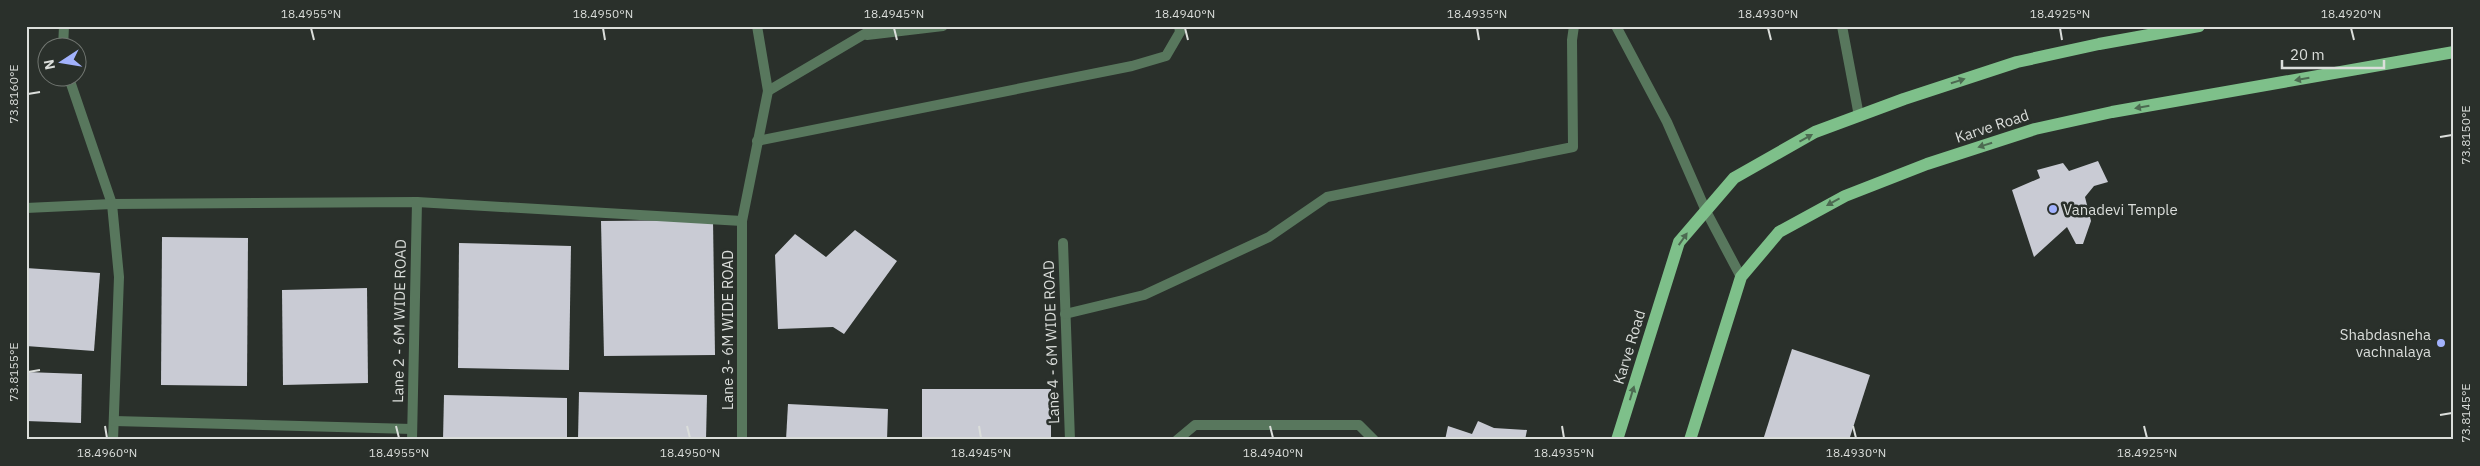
<svg xmlns="http://www.w3.org/2000/svg" width="2480" height="466" font-family="'IBM Plex Sans',sans-serif">
<style>
.building{fill:#c9cbd4}
.lines{fill:none;stroke-linecap:round;stroke-linejoin:round}
.minor{stroke:#58775d;stroke-width:10}
.tertiary{stroke:#58775d;stroke-width:10}
.primary{stroke:#7ec08a;stroke-width:12}
.oneway{fill:#4c6a51}
.ticks{fill:none;stroke:#dbdedb;stroke-width:2}
.poi-dot{fill:#a2b2fd;stroke:#2a302b;stroke-width:2}
.labels{text-anchor:middle;dominant-baseline:central;stroke-width:5;stroke-linejoin:round;paint-order:stroke}
.street-label{font-size:15px;fill:#dbdedb;stroke:#2a302b}
.poi-label{font-size:15px;fill:#dbdedb;stroke:#2a302b;text-anchor:start}
.neatline{fill:none;stroke:#dbdedb;stroke-width:2}
.ticks-label{font-size:12px;text-anchor:middle;fill:#dbdedb}
</style>
<rect width="100%" height="100%" fill="#2a302b"/>
<g class="building">
<path d="M2098,161L2108,182L2094,186L2085,197L2091,221L2083,244H2076L2067,227L2034,257L2012,190L2040,178L2037,170L2063,163L2069,171Z"/>
<path d="M713,220L715,355L604,356L601,221Z"/>
<path d="M855,230L897,261L844,334L833,327L778,329L775,255L795,234L826,257Z"/>
<path d="M162,237L248,238L247,386L161,385Z"/>
<path d="M459,243L571,246L569,370L458,368Z"/>
<path d="M26,268L100,273L94,351L26,346Z"/>
<path d="M367,288L368,383L283,385L282,290Z"/>
<path d="M1792,349L1870,375L1849,440H1763Z"/>
<path d="M26,372L82,374L81,423L26,421Z"/>
<rect x="922" y="389" width="129" height="51"/>
<path d="M579,392L707,395L706,440L578,439Z"/>
<path d="M444,395L567,398V440H443Z"/>
<path d="M788,404L888,409L887,440H786Z"/>
<path d="M1478,421L1494,428L1527,430L1525,440H1445L1448,426L1472,434Z"/>
</g>
<g class="lines">
<g class="minor">
<path d="M1842,26L1859,116"/>
<path d="M867,35L943,26"/>
<path d="M63,48L64,26"/>
<path d="M69,78L112,204L119,277L113,440"/>
<path d="M768,91L878,26"/>
<path d="M757,141L1132,66L1166,56L1180,32L1179,26"/>
<path d="M26,208L112,204L417,202L742,221"/>
<path d="M1063,243L1070,440"/>
<path d="M1065,314L1144,295L1269,237L1327,197L1573,147L1572,40L1574,26"/>
<path d="M114,421L412,429"/>
<path d="M412,440L417,202"/>
<path d="M742,440V221L768,91L757,26"/>
<path d="M1177,440L1195,425H1359L1374,440"/>
</g>
<path class="tertiary" d="M1616,26L1667,122L1706,211L1741,277"/>
<g class="primary">
<path d="M1617,440L1679,242L1734,178L1815,132L1904,99L2017,62L2099,44L2199,26"/>
<path d="M1690,440L1741,277L1779,232L1845,196L1927,164L2035,129L2112,112L2454,52"/>
</g>
</g>
<defs><path id="oneway-solid" d="M-6-.8H1V-3.2L6.5 0L1 3.2V.8H-6Z" transform="scale(1.25)"/></defs>
<g class="oneway">
<use href="#oneway-solid" transform="translate(2302 79) rotate(170)"/>
<use href="#oneway-solid" transform="translate(1958 81) rotate(-18)"/>
<use href="#oneway-solid" transform="translate(2142 107) rotate(170)"/>
<use href="#oneway-solid" transform="translate(1806 138) rotate(-29)"/>
<use href="#oneway-solid" transform="translate(1985 145) rotate(162)"/>
<use href="#oneway-solid" transform="translate(1833 202) rotate(151)"/>
<use href="#oneway-solid" transform="translate(1683 239) rotate(-55)"/>
<use href="#oneway-solid" transform="translate(1632 393) rotate(-73)"/>
</g>
<path class="ticks" d="M311,28L314,40M603,28L605,40M894,28L897,40M1185,28L1188,40M1477,28L1479,40M1768,28L1771,40M2060,28L2062,40M2351,28L2354,40M28,94L40,92M2440,137L2452,135M28,372L40,370M2440,415L2452,413M105,426L107,438M396,426L399,438M687,426L690,438M979,426L981,438M1270,426L1273,438M1562,426L1564,438M1853,426L1856,438M2144,426L2147,438"/>
<g class="poi-dot">
<circle cx="2053" cy="209" r="5"/>
<circle cx="2441" cy="343" r="5"/>
</g>
<g class="labels">
<g class="street-label">
<text transform="translate(1992 126) rotate(-18)">Karve Road</text>
<text transform="translate(399 321) rotate(-89)">Lane 2 - 6M WIDE ROAD</text>
<text transform="translate(727 330) rotate(-90)">Lane 3- 6M WIDE ROAD</text>
<text transform="translate(1051 342) rotate(-92)">Lane 4 - 6M WIDE ROAD</text>
<text transform="translate(1629 347) rotate(-73)">Karve Road</text>
</g>
<g class="poi-label">
<text x="2063" y="209">Vanadevi Temple</text>
<text x="2431" y="334" text-anchor="end">Shabdasneha<tspan x="2431" dy="17">vachnalaya</tspan></text>
</g>
</g>
<rect width="2480" height="466" fill="none" stroke="#2a302b" stroke-width="55"/>
<g transform="translate(62 62) rotate(258)"><circle r="24" fill="#2a302b" stroke="#717671"/>
<path d="M0-4L9 19L0 12L-9 19Z" fill="#a2b2fd"/>
<text y="-8" font-size="14" font-weight="bold" text-anchor="middle" fill="#dbdedb">N</text>
</g>
<path d="M2282 60v8h102v-8" fill="none" stroke="#dbdedb" stroke-width="2.5"/>
<text x="2290" y="60" font-size="15" fill="#dbdedb" stroke="#2a302b" stroke-width="4" paint-order="stroke">20 m</text>
<rect x="28" y="28" width="2424" height="410" class="neatline"/>
<g class="ticks-label">
<text x="311" y="18">18.4955°N</text>
<text x="603" y="18">18.4950°N</text>
<text x="894" y="18">18.4945°N</text>
<text x="1185" y="18">18.4940°N</text>
<text x="1477" y="18">18.4935°N</text>
<text x="1768" y="18">18.4930°N</text>
<text x="2060" y="18">18.4925°N</text>
<text x="2351" y="18">18.4920°N</text>
<text transform="translate(14 94) rotate(-90)" y="4">73.8160°E</text>
<text transform="translate(2466 135) rotate(-90)" y="4">73.8150°E</text>
<text transform="translate(14 372) rotate(-90)" y="4">73.8155°E</text>
<text transform="translate(2466 413) rotate(-90)" y="4">73.8145°E</text>
<text x="107" y="457">18.4960°N</text>
<text x="399" y="457">18.4955°N</text>
<text x="690" y="457">18.4950°N</text>
<text x="981" y="457">18.4945°N</text>
<text x="1273" y="457">18.4940°N</text>
<text x="1564" y="457">18.4935°N</text>
<text x="1856" y="457">18.4930°N</text>
<text x="2147" y="457">18.4925°N</text>
</g>
</svg>
